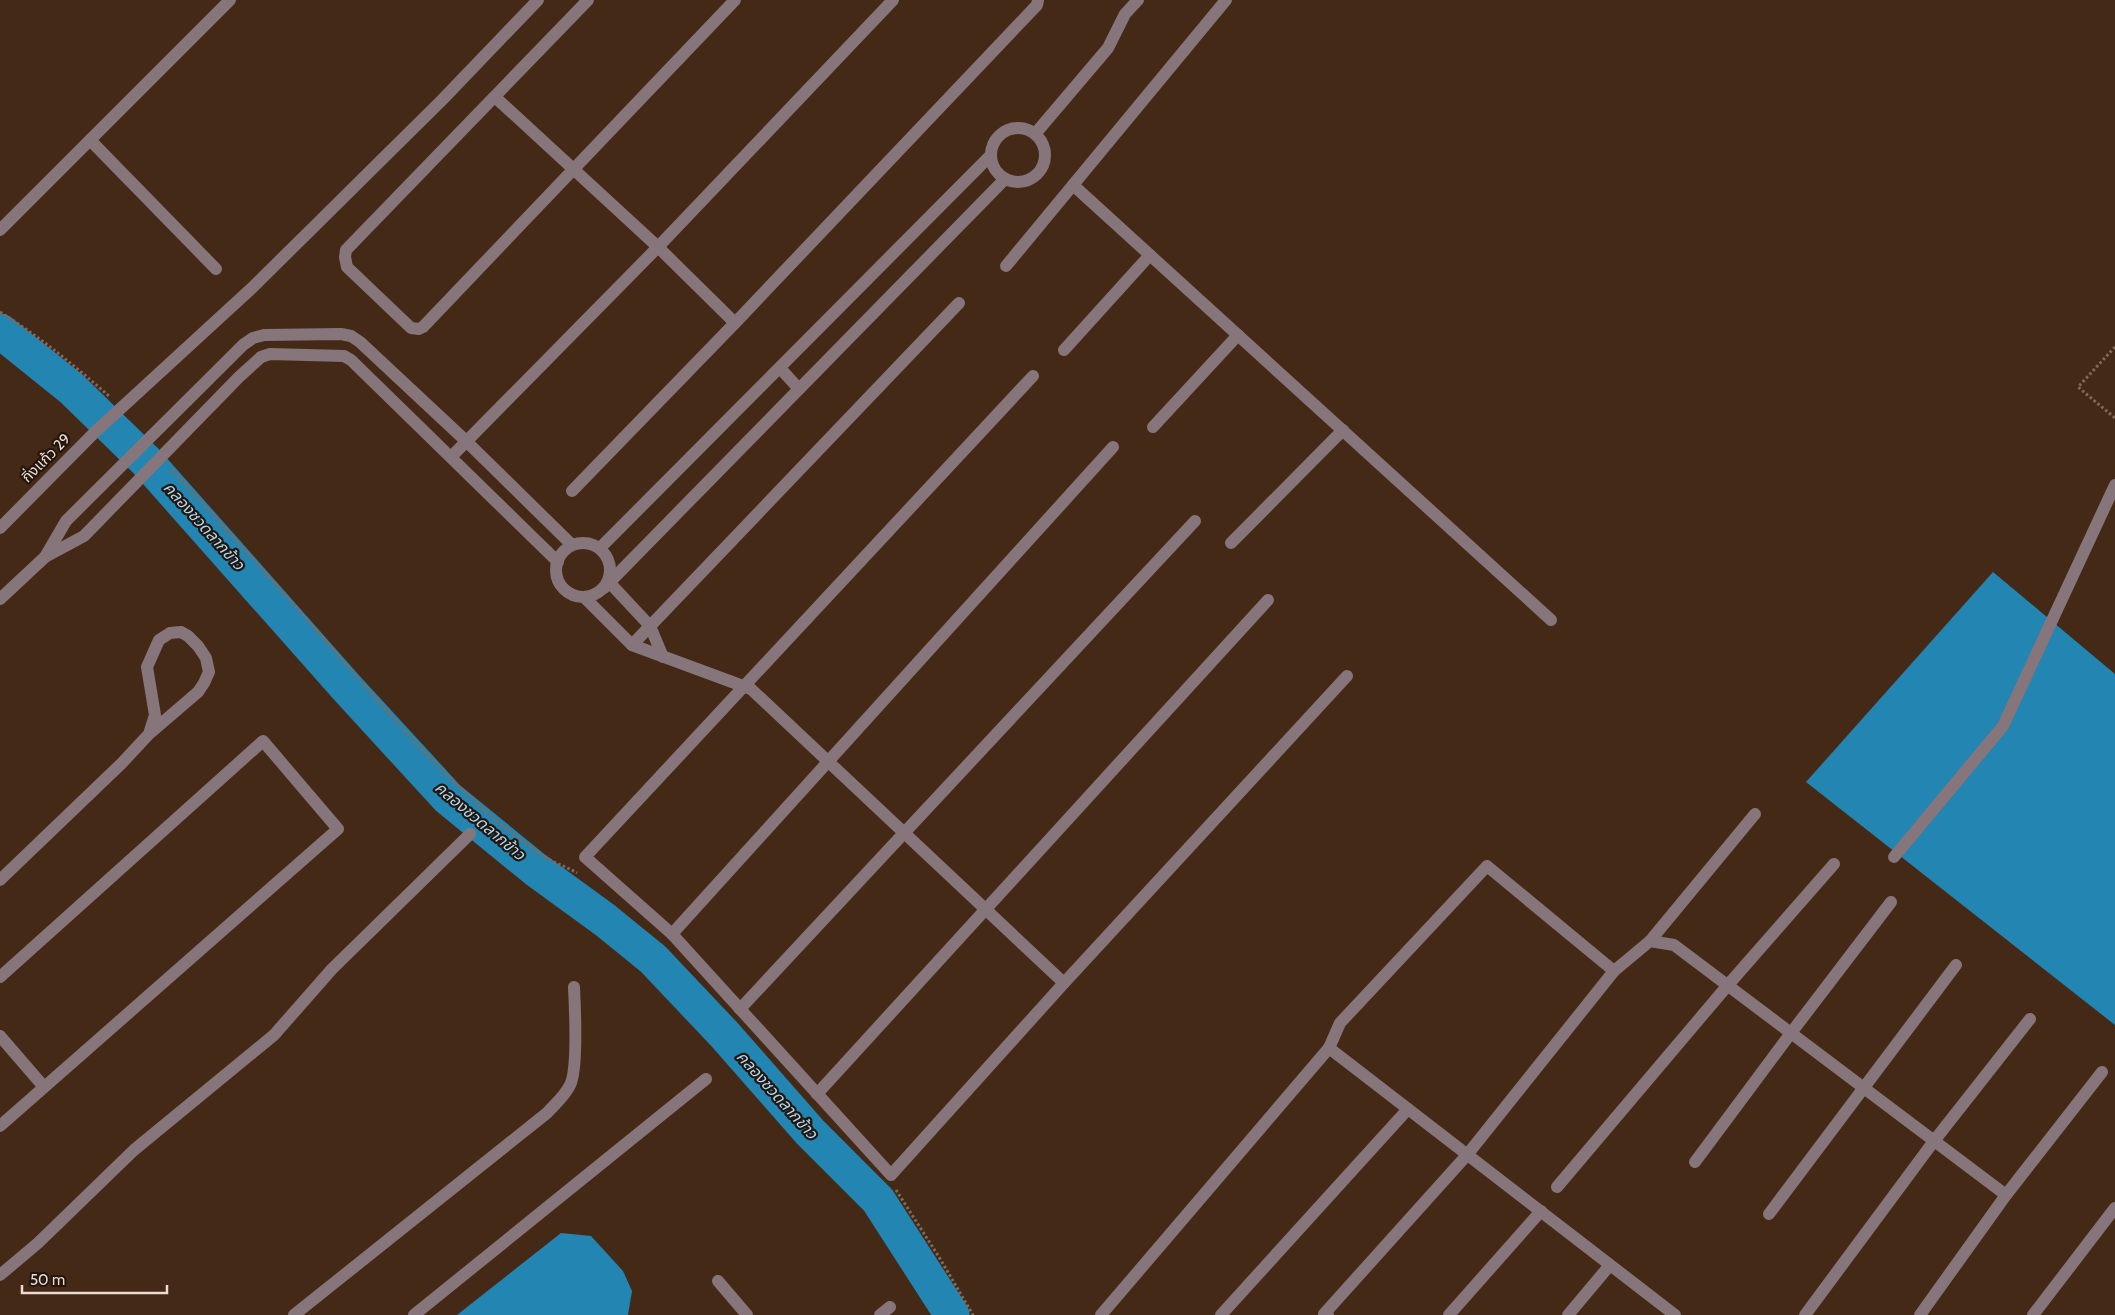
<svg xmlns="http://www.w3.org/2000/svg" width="2115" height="1315" font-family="Cabin,'Noto Sans Thai',sans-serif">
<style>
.water{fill:#2385b1}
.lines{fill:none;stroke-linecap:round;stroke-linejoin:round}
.river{stroke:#2385b1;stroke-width:35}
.path{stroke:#836a5a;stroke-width:3;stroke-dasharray:2.5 2.5;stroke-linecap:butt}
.minor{stroke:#86757b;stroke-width:12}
.labels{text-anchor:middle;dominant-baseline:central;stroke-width:4.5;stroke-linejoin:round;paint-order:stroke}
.street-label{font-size:15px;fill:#eddbcf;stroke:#22160e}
.water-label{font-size:16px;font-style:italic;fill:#aed9f1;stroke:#22160e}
</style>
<rect width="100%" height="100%" fill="#452917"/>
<g class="water">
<path d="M1993,572L2115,674V1025L1806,782Z"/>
<path d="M561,1233L591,1236L623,1271L632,1291L628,1315H457Z"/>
</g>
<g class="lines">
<path class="river" d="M0,331L71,388L146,461L347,688L448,798L535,869L605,920L653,959L724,1034L810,1132L878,1200L952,1315"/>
<g class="path">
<path d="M0,312C40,337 75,366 110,397"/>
<path d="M2115,347L2078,387L2115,418"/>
<path d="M171,469C220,523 270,577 318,632C387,711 453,793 540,854C551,862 565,866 577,873"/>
<path d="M896,1190L939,1257L973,1315"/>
</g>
<g class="minor">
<path d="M588,0L346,250L345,257L347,267L411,328L419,329L423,327L735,0"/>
<path d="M495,97L658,247L735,323"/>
<circle cx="1018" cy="155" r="27"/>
<path d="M1035,134L1108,48L1125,14L1138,0"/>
<path d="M90,140L216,269"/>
<path d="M1073,185L1551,620"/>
<path d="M0,230L230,0"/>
<path d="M1006,266L1226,0"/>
<path d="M1064,350L1150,255"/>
<path d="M780,368L799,389"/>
<path d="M1033,376L585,857L672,934L891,1175L1064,983L1347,676"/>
<path d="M1153,427L1238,335"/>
<path d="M451,457L658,247L893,0"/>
<path d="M572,491L735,323L1037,5L1038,0"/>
<path d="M0,528L95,432L253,287L443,99L538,0"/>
<path d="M1231,543L1343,430"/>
<circle cx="583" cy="570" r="27"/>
<path d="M600,548L991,155"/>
<path d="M45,557L84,536L239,377L261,357L270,354L344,356L351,360L558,562"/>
<path d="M609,582L650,626L663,657"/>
<path d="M604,588L1005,179"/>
<path d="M584,597L632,645L751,689L1064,983"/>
<path d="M0,599L45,557L66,521L243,345L253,338L264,335L341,334L351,336L360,342L466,441L572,545"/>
<path d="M632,645L959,303"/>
<path d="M1894,857L2003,726L2115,485"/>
<path d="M0,880L121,764L149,734L198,692L204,683L209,672L206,658L198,646L188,636L181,632L170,633L159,640L147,667L155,715L149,734"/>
<path d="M672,934L1113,447"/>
<path d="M1650,941L1755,814"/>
<path d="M0,977L263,741L338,829L0,1126"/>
<path d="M740,1009L1195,521"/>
<path d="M0,1036L44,1087"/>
<path d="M1329,1048L1340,1023L1487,866L1614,971L1650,941L1674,945L2006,1195"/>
<path d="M817,1094L1268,600"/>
<path d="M1695,1162L1791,1033L1891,902"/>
<path d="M1557,1187L1728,985L1834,864"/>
<path d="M1769,1214L1956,965"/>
<path d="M0,1275L38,1243L134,1150L274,1035L332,969L470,834"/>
<path d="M718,1281L747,1315"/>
<path d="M294,1315L547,1113C555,1104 565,1096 570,1085C578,1070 575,1007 574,987"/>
<path d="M414,1315L706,1079"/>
<path d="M880,1315L890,1307"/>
<path d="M1101,1315L1329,1048L1675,1315"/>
<path d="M1221,1315L1408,1109"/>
<path d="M1328,1315L1324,1314L1467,1155L1614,971"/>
<path d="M1449,1315L1541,1211"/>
<path d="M1568,1315L1610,1265"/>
<path d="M1805,1315L1934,1141L2030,1019"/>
<path d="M1920,1315L2006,1195L2102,1072"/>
<path d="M2033,1315L2115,1208"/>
</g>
</g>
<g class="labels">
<g class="street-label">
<text transform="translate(46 458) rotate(-45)">กิ่งแก้ว 29</text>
</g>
<g class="water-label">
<text transform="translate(204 526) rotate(48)">คลองชวดลากข้าว</text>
<text transform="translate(480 821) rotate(40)">คลองชวดลากข้าว</text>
<text transform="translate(777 1095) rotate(48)">คลองชวดลากข้าว</text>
</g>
</g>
<path d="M22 1285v8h145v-8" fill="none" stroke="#eddbcf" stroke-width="2.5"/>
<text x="30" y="1285" font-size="15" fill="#eddbcf" stroke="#22160e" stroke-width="4" paint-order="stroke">50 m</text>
</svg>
